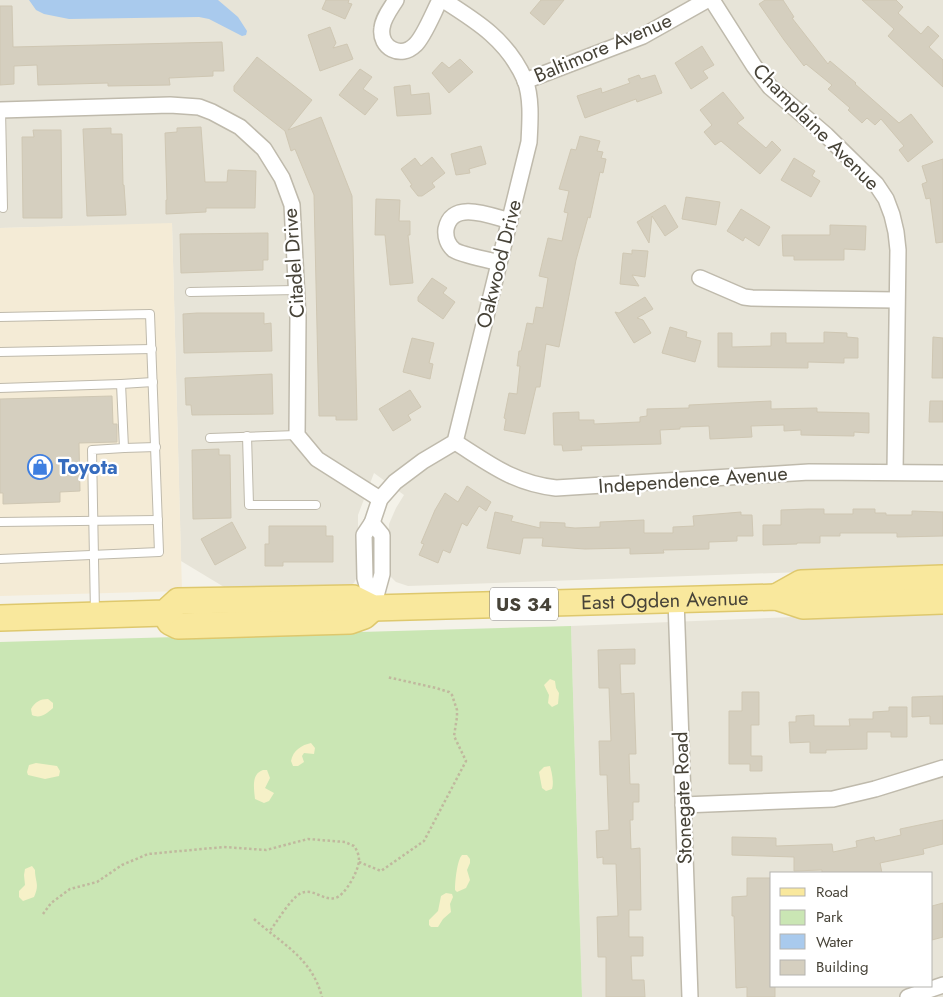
<svg xmlns="http://www.w3.org/2000/svg" width="943" height="997" font-family="Jost,sans-serif">
<style>
.residential{fill:#e7e4d8;fill-rule:evenodd}
.commercial{fill:#f4ebd6}
.green{fill:#cae6b4}
.sand{fill:#f6f1c8}
.water{fill:#a9caed}
.building{fill:#d5cfbf;stroke:#cfc7b3}
.lines{fill:none;stroke-linecap:round;stroke-linejoin:round}
.lane-casing{stroke:#bfbaac;stroke-width:10}
.street-casing{stroke:#bfbaac;stroke-width:18}
.primary-casing{stroke:#dec86d;stroke-width:28}
.path{stroke:#c0b89e;stroke-width:2.5;stroke-dasharray:2.5 2.5;stroke-linecap:butt}
.lane{stroke:#fff;stroke-width:8}
.street{stroke:#fff;stroke-width:15}
.primary{stroke:#f9e89d;stroke-width:25}
.labels{text-anchor:middle;dominant-baseline:central;stroke-width:4.5;stroke-linejoin:round;paint-order:stroke}
.shield{fill:#fff;stroke:#7e7b74;stroke-width:1}
.shield-label{font-size:19px;font-weight:bold;fill:#474338}
.street-label{font-size:20px;fill:#474338;stroke:#fff}
.shop-label{font-size:20px;font-weight:bold;fill:#366cbe;stroke:#fff;text-anchor:start}
</style>
<rect width="100%" height="100%" fill="#f4f2e9"/>
<g class="residential">
<path d="M0,0H943V567L408,586L396,582L390,576L388,567L389,524L396,508L404,495L374,473L358,515V575L354,583L348,586L229,590L181,561L172,224L0,228Z"/>
<path d="M943,611V997H582L571,626ZM772,873H932V986H772Z"/>
</g>
<path class="commercial" d="M172,223L182,591L0,596V228Z"/>
<path class="green" d="M571,626L582,997H0V642Z"/>
<g class="sand">
<path d="M550,679L555,681L556,688L559,693L558,704L552,707L548,703L549,695L544,685Z"/>
<path d="M48,699L53,703V708C46,714 40,719 32,715L31,709C35,702 40,699 48,699Z"/>
<path d="M311,743L315,748L314,754L304,753L302,756L304,762L298,766H293L291,761C293,750 302,745 311,743Z"/>
<path d="M36,763L57,766L60,771L59,776L45,779L28,775L27,772L29,765Z"/>
<path d="M550,766C552,773 554,783 552,789L546,791L542,788L539,772L544,767Z"/>
<path d="M263,770H267L270,778L265,788L274,793L269,801L264,803L255,799C254,788 251,774 263,770Z"/>
<path d="M462,855H467L470,859V863L467,870L470,880L466,888L457,892L455,890C455,882 457,860 462,855Z"/>
<path d="M32,866L35,870C35,882 40,884 34,897L23,901L19,897V891L25,885L24,875L25,869Z"/>
<path d="M446,893L452,894L453,897L450,904L451,912L443,919L438,927H431L429,925V920L438,911L441,896Z"/>
</g>
<path class="water" d="M29,0H218L238,17L247,31L246,35L242,36L209,19L199,17L69,19L44,14L36,10Z"/>
<g class="building">
<path d="M326,0H349L348,3L352,4L345,19L322,9Z"/>
<path d="M541,0H564L544,25L530,13Z"/>
<path d="M765,0H783L794,17L792,18L828,64L830,61L856,83L855,84L899,123L911,114L933,142L908,162L899,150L904,146L881,119L875,125L867,118L862,123L848,110L850,108L828,89L832,85L806,64L804,66L784,40L759,4Z"/>
<path d="M862,0H896L903,7L898,13L921,34L928,26L939,36L929,47L943,60V87L888,36L894,29Z"/>
<path d="M0,6H12L13,47L222,42L224,71H213V76L169,78L170,85L108,86V83L38,85L37,65L14,66V84L0,85Z"/>
<path d="M330,27L336,43L333,48L347,44L353,59L320,71L308,35Z"/>
<path d="M702,46L714,65L703,71L708,78L691,89L675,63Z"/>
<path d="M257,57L312,100L288,130L321,117L352,196L357,420H336V416H319L314,195L295,149L291,151L285,131L234,91V86Z"/>
<path d="M460,59L473,72L449,93L432,73L442,62L449,68Z"/>
<path d="M360,69L372,77L363,89L378,99L365,115L339,95Z"/>
<path d="M639,75L641,79L655,75L662,93L637,102L636,99L585,118L577,96L601,88L602,93L630,83L628,79Z"/>
<path d="M410,85L411,95L429,93L431,114L397,116L394,87Z"/>
<path d="M723,92L744,118L737,123L766,148L772,141L781,150L760,174L721,141L715,145L704,132L712,125L700,110Z"/>
<path d="M201,127L205,182H227L228,170L256,171L255,208H206V212L166,214V200H167L165,133L177,132V128Z"/>
<path d="M111,128V134H122L123,185H124L126,215L87,216L83,129Z"/>
<path d="M33,130H61L62,218H23L22,137H34Z"/>
<path d="M580,136L600,141L597,151L603,152L601,158L606,159L603,173L600,172L590,218L588,217L576,260L559,347L546,344L540,387H536L525,434L504,430L506,419L504,418L509,393L517,394L520,366H517L519,351H521L527,323L533,324L536,307L543,308L548,278L539,276L548,238L562,241L568,213L564,212L569,191L559,189L571,149L576,150Z"/>
<path d="M481,146L486,164L469,169L470,173L456,175L451,154Z"/>
<path d="M432,157L445,173L432,183L435,187L422,196H418L410,186L412,185L401,169L415,158L421,166Z"/>
<path d="M794,158L815,171L812,176L820,181L811,197L781,180Z"/>
<path d="M943,159V242L936,243L930,198L926,199L922,184L927,182L922,166Z"/>
<path d="M686,197L720,202L716,225L682,219Z"/>
<path d="M376,199L400,200L399,221H410V235H408L413,283L390,285L385,235H375Z"/>
<path d="M665,205L678,227L665,236L652,216L649,243L637,222Z"/>
<path d="M741,209L770,227L759,246L745,237L743,241L727,231Z"/>
<path d="M830,225L866,226L865,250L844,249V260H794V256H783L782,235H830Z"/>
<path d="M268,233V260H263V270L181,273L180,234Z"/>
<path d="M632,250L648,251L645,277L632,275L639,286L620,284L623,253L632,254Z"/>
<path d="M432,278L447,288L443,293L455,302L443,319L418,301V297Z"/>
<path d="M645,297L653,309L637,318L643,320L651,333L634,343L615,312L619,313Z"/>
<path d="M197,313H264V324L271,323L272,351L184,353L183,314Z"/>
<path d="M670,327L687,332L686,337L701,341L695,362L662,353Z"/>
<path d="M824,332L847,333V337L858,338V358H844V363L808,362V368L718,367V333H732V347L771,346V333H786V343H824Z"/>
<path d="M933,337L943,338V378H932Z"/>
<path d="M412,338L434,343L429,363L433,364L430,379L403,372Z"/>
<path d="M272,374L273,414L192,415L191,405H186L185,378Z"/>
<path d="M410,390L421,407L408,415L411,420L393,431L379,409Z"/>
<path d="M112,396L113,424H117V442L79,443L80,491L60,492V502L3,504V493H0V399Z"/>
<path d="M771,401V409L817,408V412L869,413V433L854,432V436L801,435V430L784,431V425L751,426L752,437L710,439L709,426L680,427V429L660,430L661,444L581,446L582,450L563,451L562,445H554L553,413L579,412V420H594V424L640,422V417L647,416V409L689,408V405Z"/>
<path d="M930,401H943V422H929Z"/>
<path d="M219,449V455H230L231,518L193,519L192,450Z"/>
<path d="M467,486L491,502L486,511L479,506L467,526L462,523L450,553L443,550L438,563L419,555L424,544L421,543L435,510L445,493L458,502Z"/>
<path d="M808,509H824V514H853V509H875V513H886V515H912V511L943,512V536L897,537V533H840V536H820V543H797V544L763,545V525H781V510Z"/>
<path d="M495,512L513,516L511,521L540,528V522L565,523V527L575,528L600,527V522L644,520V533H673V527L694,526L693,516L741,512V515H752L753,536H737V541L709,542V549L663,550L664,553L630,554V548L585,549L542,546L543,538H523L520,554L487,548Z"/>
<path d="M232,522L246,548L215,565L201,539Z"/>
<path d="M269,526H326V536H333V562H283V566H265V544H269Z"/>
<path d="M635,649V664H620L621,694L634,693L636,754H629L630,784H639V802H633V820H630L631,849L640,848L641,910H629V937H643V956H631L632,980H644L645,997H606V957H598L597,917L618,916L616,864H603V857L597,858L596,831L609,830L607,775H600L599,741H611L609,688H599L598,650Z"/>
<path d="M742,692H759V725H751V756H762V771H750V764H729V711H742Z"/>
<path d="M943,696V724H930V716L912,717V697Z"/>
<path d="M889,707H907V737H891V732H867V749L826,750V753H810V742L790,743L789,722H796V716L814,715V726H850L849,719H873V712L889,711Z"/>
<path d="M943,820V844L923,849L924,854L880,863L882,873H822V870L794,871V857L732,855V837L776,838V846L832,844L833,852L857,847L856,841L874,837L875,841L901,835L900,829Z"/>
<path d="M747,878H771L772,986H775V997H747V987L736,988L734,916H732V897L747,896Z"/>
<path d="M943,903V937L932,940V906Z"/>
</g>
<g class="lines">
<defs>
<g id="lane">
<path d="M1,110L3,208"/>
<path d="M190,292L297,290"/>
<path d="M0,317L150,314L159,552L0,559"/>
<path d="M0,352L152,349"/>
<path d="M121,384L153,382"/>
<path d="M0,388L121,384L124,448L92,450L95,613"/>
<path d="M247,436L249,505H316"/>
<path d="M210,438L297,435"/>
<path d="M124,448L156,447"/>
<path d="M0,522L158,520"/>
</g>
<g id="street">
<path d="M396,0C391,8 383,18 382,28C379,48 401,59 415,45C424,37 434,11 440,0"/>
<path d="M712,0L754,66L770,87L826,135L876,184L886,199L892,215L896,232L898,250L895,472"/>
<path d="M525,81L643,36L707,0"/>
<path d="M0,110L170,105L199,107L212,112L240,127L264,149L282,178L292,205L298,318L297,435L317,459L380,499"/>
<path d="M499,263C490,260 461,255 454,250C448,245 445,237 446,229C452,199 491,216 510,221"/>
<path d="M700,278L744,297L752,298L896,300"/>
<path d="M455,442C490,464 513,483 556,488L809,472L943,473"/>
<path d="M372,523L382,535V574L373,607"/>
<path d="M676,600L690,997"/>
<path d="M373,608L365,578L364,535L372,523L380,499L395,482L423,461L455,442L529,142C530,123 532,98 525,80C508,41 478,22 443,0"/>
<path d="M683,805L833,799L875,789L943,768"/>
<path d="M908,997L943,985"/>
</g>
<g id="primary">
<path d="M776,597L801,583L943,578"/>
<path d="M165,613L170,622L178,626L350,621L364,616L373,608"/>
<path id="s1" d="M0,618L165,613L178,601L353,598L373,608L776,597L803,606L943,601"/>
</g>
</defs>
<use href="#lane" class="lane-casing"/>
<use href="#street" class="street-casing"/>
<use href="#primary" class="primary-casing"/>
<g class="path">
<path d="M359,862L381,871L424,841L466,761L454,736L457,717V710L452,695L449,692L436,688L387,677"/>
<path d="M43,914L51,903L70,889L97,882L122,865L148,854L224,847L266,850L308,839L345,842L354,846C357,850 359,855 359,860C359,870 345,896 335,898C323,901 314,888 301,893C290,899 277,922 269,932"/>
<path d="M254,919C282,944 312,958 322,997"/>
</g>
<use href="#lane" class="lane"/>
<use href="#street" class="street"/>
<use href="#primary" class="primary"/>
</g>
<defs>
<symbol id="shop-ring" viewBox="-11 -11 22 22"><circle r="9.5" fill="#fff" stroke="#3f7fe0" stroke-width="1.5"/><path d="M-5-2.5h2.3a2.7 3.5 0 0 1 5.4 0H5L5.5 6h-11ZM-1.5-2.5h3a1.5 2.3 0 0 0-3 0Z" fill="#3f7fe0"/></symbol>
</defs>
<g fill-rule="evenodd">
<use href="#shop-ring" x="26" y="453" width="28" height="28"/>
</g>
<g class="labels">
<rect class="shield" x="490" y="587.5" width="68" height="33" rx="4"/>
<g class="shield-label">
<text x="524" y="604">US 34</text>
</g>
<g class="street-label">
<text transform="translate(603 48) rotate(-23)">Baltimore Avenue</text>
<text transform="translate(816 127) rotate(45)">Champlaine Avenue</text>
<text transform="translate(294 263) rotate(-94)">Citadel Drive</text>
<text transform="translate(499 264) rotate(-76)">Oakwood Drive</text>
<text transform="translate(693 480) rotate(-4)">Independence Avenue</text>
<text stroke="none"><textPath href="#s1" startOffset="672">East Ogden Avenue</textPath></text>
<text transform="translate(683 798) rotate(-92)">Stonegate Road</text>
</g>
<g class="shop-label">
<text x="58" y="467">Toyota</text>
</g>
</g>
<rect x="770" y="872" width="162" height="115" fill="#ffffff" stroke="#b5b4af"/>
<rect x="780" y="888" width="25" height="8" fill="#f9e89d" stroke="#b5b4af"/>
<text x="816" y="897" font-size="15" fill="#474338">Road</text>
<rect x="780" y="910" width="25" height="15" fill="#cae6b4" stroke="#b5b4af"/>
<text x="816" y="922" font-size="15" fill="#474338">Park</text>
<rect x="780" y="934" width="25" height="15" fill="#a9caed" stroke="#b5b4af"/>
<text x="816" y="947" font-size="15" fill="#474338">Water</text>
<rect x="780" y="960" width="25" height="15" fill="#d5cfbf" stroke="#b5b4af"/>
<text x="816" y="972" font-size="15" fill="#474338">Building</text>
</svg>
